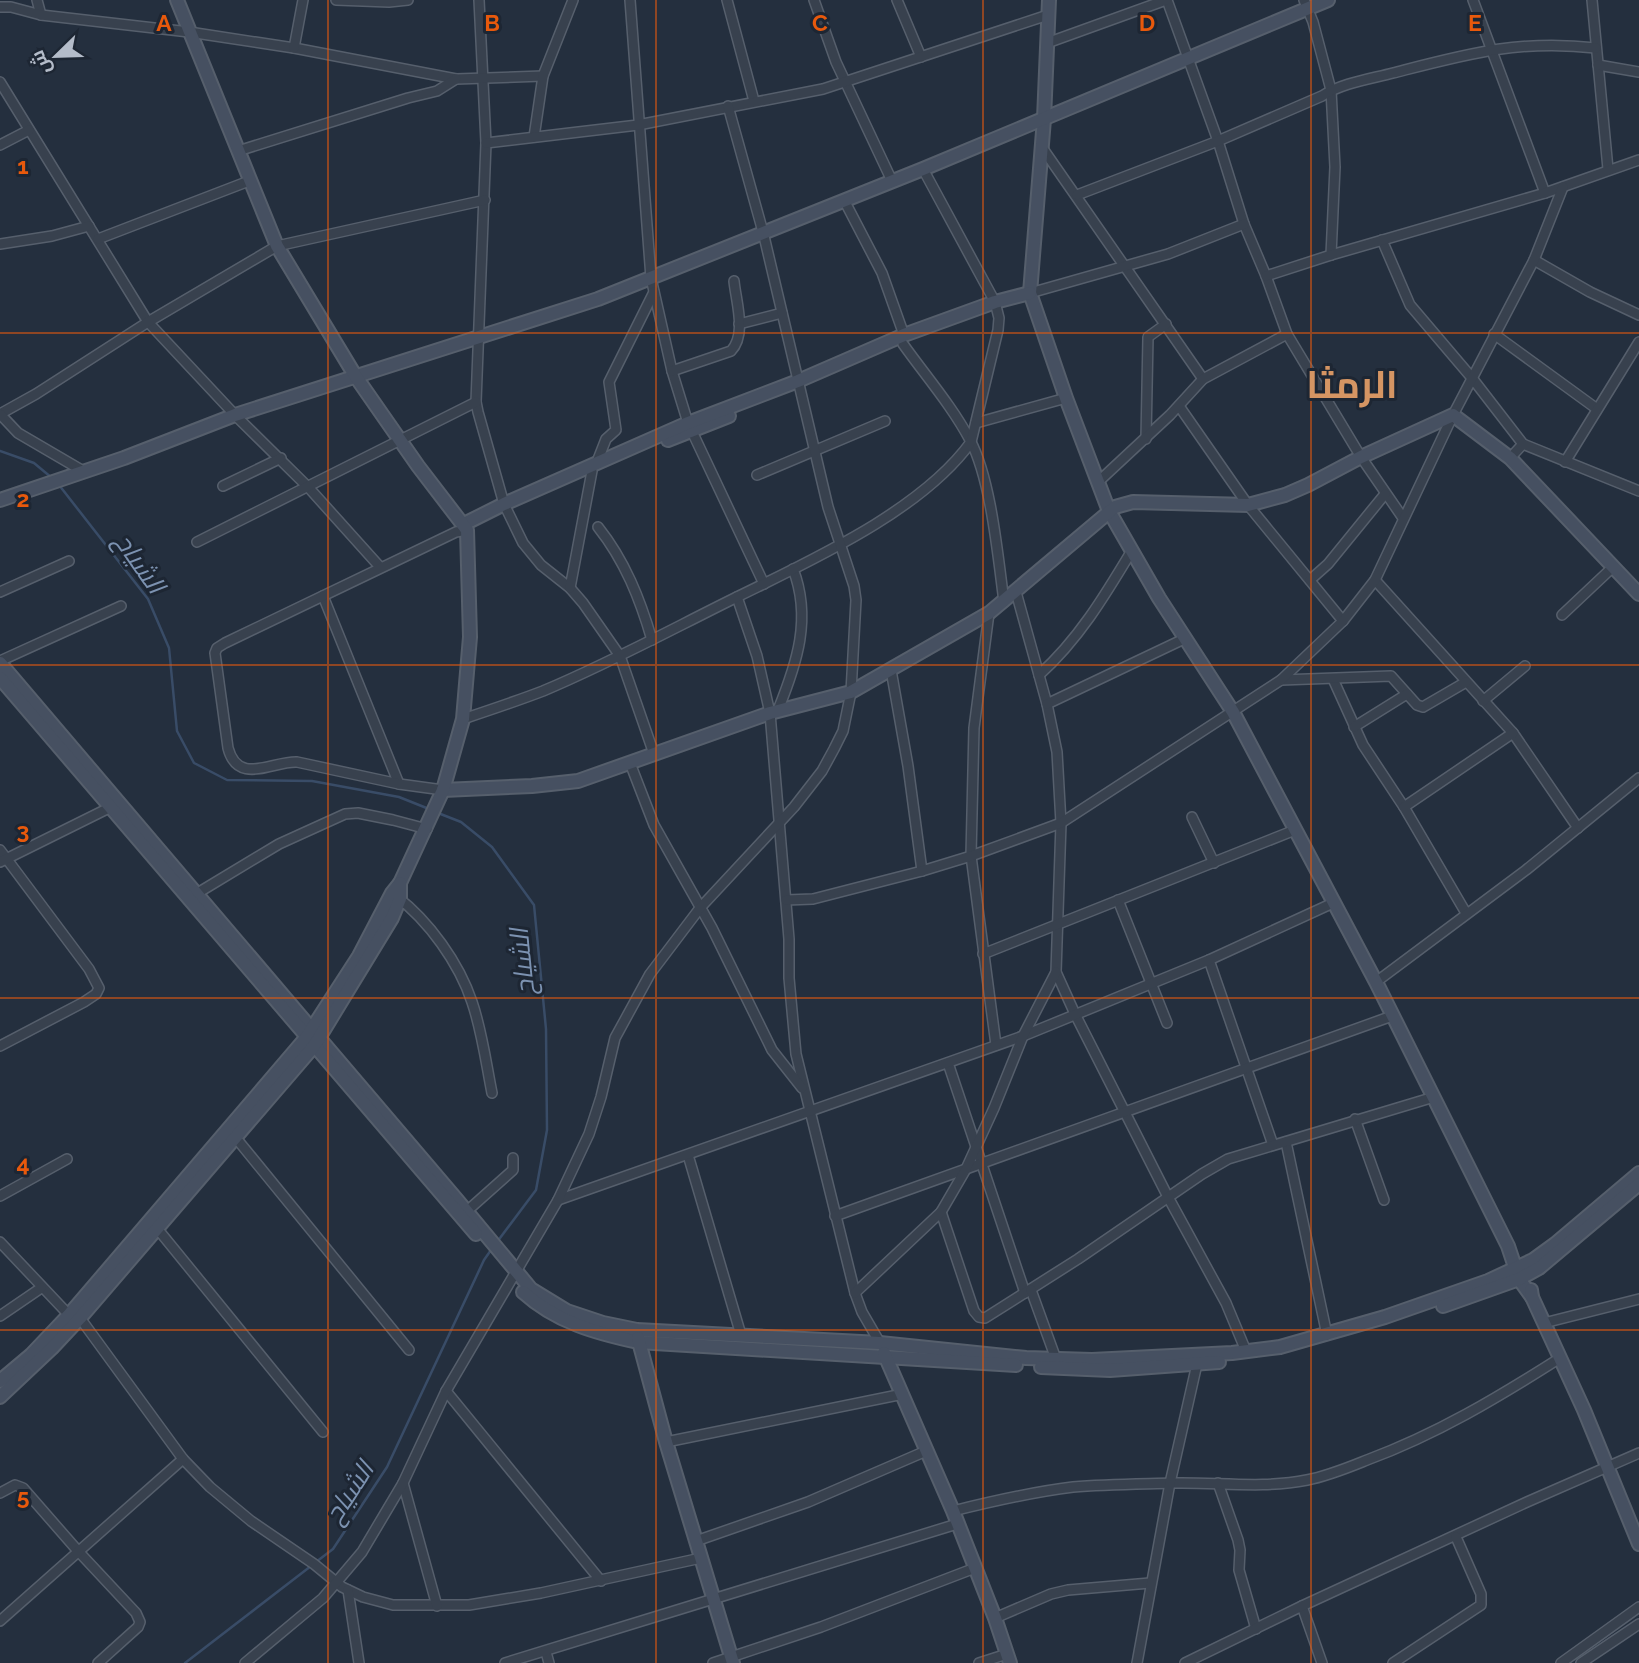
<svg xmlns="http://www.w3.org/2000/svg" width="1639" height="1663" font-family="Raleway,Cairo,sans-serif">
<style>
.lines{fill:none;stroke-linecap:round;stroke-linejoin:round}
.stream{stroke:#394c67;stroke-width:2.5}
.street-casing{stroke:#565f6c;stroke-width:12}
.secondary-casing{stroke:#565f6c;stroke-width:16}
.street{stroke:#38414e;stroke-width:9}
.secondary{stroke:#465061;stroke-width:12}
.grid{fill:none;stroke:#e8590c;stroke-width:2;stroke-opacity:0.55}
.labels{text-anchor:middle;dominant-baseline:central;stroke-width:6;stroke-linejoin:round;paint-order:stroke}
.water-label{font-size:26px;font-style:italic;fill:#7c92b1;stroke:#1d2633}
.town-label{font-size:38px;font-weight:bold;fill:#d59563;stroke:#1d2633}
.grid-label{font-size:23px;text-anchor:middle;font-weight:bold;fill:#e8590c;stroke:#1d2633;stroke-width:6;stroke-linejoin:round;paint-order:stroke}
</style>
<rect width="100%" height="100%" fill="#242f3e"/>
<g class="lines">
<g class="stream">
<path d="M0,451L34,463L52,478"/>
<path d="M59,485L148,599L169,648L177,731L194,763L227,780L312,781L399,797L429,809"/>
<path d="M438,813L461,822L492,847L534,905L546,1029L547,1130L536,1190L497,1242"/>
<path d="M316,1562L333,1549L387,1467L484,1260L491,1250"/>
<path d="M185,1663L311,1566"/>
</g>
<defs>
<g id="street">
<path d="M37,0L41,15"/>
<path d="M336,0L389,2L408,0"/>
<path d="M479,0L486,143L476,402L478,412L504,504L523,543L541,565L570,588L583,603L620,656L654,754"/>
<path d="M630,0L651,278L672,371L688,423L764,584"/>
<path d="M727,0L754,101"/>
<path d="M814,0L836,62L892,181"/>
<path d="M897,0L921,57"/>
<path d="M1167,0L1218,141L1244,224L1266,276L1287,334L1361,457L1403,518"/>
<path d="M1304,0L1313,22L1331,90L1335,167L1331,255"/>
<path d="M1473,0L1545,193"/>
<path d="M1592,0L1608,169"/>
<path d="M0,7H11L41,15L189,32L294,48L456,79L543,76"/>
<path d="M1047,43L1166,0"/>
<path d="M294,48L303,0"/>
<path d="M1598,65L1639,72"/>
<path d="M0,82L148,322L235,415L309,488L380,567"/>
<path d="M534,137L543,76L573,0"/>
<path d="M486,143L638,125L823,89L1048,15"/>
<path d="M0,145L29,130"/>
<path d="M1041,146L1203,379"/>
<path d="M238,151L408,98L437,91L456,79"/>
<path d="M1077,195L1218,141L1322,96C1342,83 1370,79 1393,73C1467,54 1519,39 1596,48"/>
<path d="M844,200L882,273L904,335"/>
<path d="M98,239L249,181"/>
<path d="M1382,240L1410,305L1472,378L1523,444"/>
<path d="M0,244L52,236L89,226"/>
<path d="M1534,260L1590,292L1639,315"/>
<path d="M1266,276L1331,255L1545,193L1639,160"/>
<path d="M1030,293L1168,254L1244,224"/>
<path d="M739,324L782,313"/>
<path d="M1494,334L1597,409"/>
<path d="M903,344C925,375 952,406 970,440C991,479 998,557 1004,602"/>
<path d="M672,371L731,351C747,334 736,302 734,281"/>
<path d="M1179,406L1248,505L1343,621"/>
<path d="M0,414L36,394L148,322L277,246L485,200"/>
<path d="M0,414L18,433L83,471"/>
<path d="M976,423L1066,398"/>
<path d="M1146,439L1148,337L1166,324"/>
<path d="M1510,458L1523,444L1639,491"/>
<path d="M597,462L606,439L616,430L609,382L654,292"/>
<path d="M1565,462L1639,342"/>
<path d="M757,475L885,421"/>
<path d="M1098,482L1170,415L1203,379L1287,334"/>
<path d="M223,486L281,458"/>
<path d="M598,527C625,561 640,599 652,640"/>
<path d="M197,542L476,402"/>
<path d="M1310,580L1328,564L1385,494"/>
<path d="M1375,580L1513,733L1578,828"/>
<path d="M570,588L592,471"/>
<path d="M0,592L69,561"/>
<path d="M1016,592L1047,704L1057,752L1061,823L1056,972L1075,1014L1168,1197L1226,1303L1246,1351"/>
<path d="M323,596L399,784"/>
<path d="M737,597L757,656L770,713L789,939V978L796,1054L855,1293L862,1312L880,1343"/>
<path d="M989,613L974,728L971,856L996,1045"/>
<path d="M1562,615L1613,567"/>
<path d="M0,661L121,606"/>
<path d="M891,670L908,766L922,871"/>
<path d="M1039,675C1078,640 1104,597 1131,552"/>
<path d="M1333,679L1363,745L1404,807"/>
<path d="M1281,680L1391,676L1417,705L1423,707L1466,682"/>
<path d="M1483,701L1525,666"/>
<path d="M1047,704L1186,638"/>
<path d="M778,710C797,663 812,618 793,569"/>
<path d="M463,719C490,710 517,701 543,691C610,663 674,628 739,596C814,559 922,510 971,442L998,330L999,318L995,302L923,169"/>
<path d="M1354,727L1407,694"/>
<path d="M630,763L654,825L712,928L772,1050L802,1088"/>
<path d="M443,790L399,784L297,762C272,761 238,786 228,748L215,653L217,648L225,643L456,532L467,530"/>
<path d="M1192,817L1214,863"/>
<path d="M0,850L89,969L99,988L96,994L84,1002L0,1046"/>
<path d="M0,862L115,805"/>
<path d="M196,894L279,844L345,814L358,813L393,820L427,829"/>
<path d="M396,896C429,921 459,963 472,1002C482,1031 486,1063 492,1093"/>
<path d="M786,900L813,899L922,871L971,856L1061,823L1281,680L1343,621L1375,580L1453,415L1534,260L1563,187"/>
<path d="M1118,900L1167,1023"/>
<path d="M1466,913L1404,807L1513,733"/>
<path d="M983,954L1295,830"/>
<path d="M1209,960L1273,1145"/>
<path d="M1376,982L1526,870L1639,778"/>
<path d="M948,1063L1025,1293"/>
<path d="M1355,1119L1384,1200"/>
<path d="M236,1138L409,1350"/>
<path d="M1286,1142L1327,1335"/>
<path d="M688,1155L741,1335"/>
<path d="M0,1196L67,1159"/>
<path d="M558,1200L1023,1036L1209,960L1333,903"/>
<path d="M467,1211L513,1170V1158"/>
<path d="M941,1212L974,1311L979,1317L985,1318L1078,1259L1202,1174L1228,1159L1434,1097"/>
<path d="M835,1216L1392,1016"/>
<path d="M156,1227L323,1432"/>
<path d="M0,1242L69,1315"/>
<path d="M1031,1290L1056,1359"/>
<path d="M855,1293L941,1212L966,1169L994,1108L1023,1036L1056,972"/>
<path d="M0,1316L41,1288"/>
<path d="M80,1318L183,1459L210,1487L251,1521L314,1564L342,1587L363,1597L393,1605H469L541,1593L701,1558"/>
<path d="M1544,1323L1639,1299"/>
<path d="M446,1391L601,1581"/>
<path d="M666,1442L903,1394"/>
<path d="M403,1483L437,1606"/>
<path d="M1218,1483L1238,1540L1240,1550L1239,1570L1256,1629"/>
<path d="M0,1493L15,1485L23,1488L78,1551L136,1613L140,1622L138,1627L98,1663"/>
<path d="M953,1511C993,1501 1032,1492 1073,1487C1106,1484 1141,1484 1174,1483C1218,1482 1263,1489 1307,1480C1328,1476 1347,1468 1367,1460C1437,1434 1497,1398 1560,1358"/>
<path d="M696,1541L808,1502L926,1451"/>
<path d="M348,1590L359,1663"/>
<path d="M1302,1606L1322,1663"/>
<path d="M995,1618L1051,1594L1068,1590L1150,1583"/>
<path d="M0,1621L183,1459"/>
<path d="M546,1652L549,1663"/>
<path d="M245,1663L323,1598L362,1552L403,1483L446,1391L558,1200L589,1134L601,1097L615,1038L650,974L700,908L794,807L822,771L834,749L843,731L851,692L856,600L854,586L828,507L763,232L728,106"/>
<path d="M505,1663L957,1524"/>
<path d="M713,1663L821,1627L975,1568"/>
<path d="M979,1663L1007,1654"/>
<path d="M1137,1663L1170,1483L1197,1364"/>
<path d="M1185,1663L1302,1606L1527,1502L1639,1453"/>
<path d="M1393,1663L1481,1605V1594L1456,1537"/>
<path d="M1561,1663L1639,1607"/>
<path d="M1581,1663L1639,1624"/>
</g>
<g id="secondary">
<path d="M1049,0L1044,119L1030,293L1066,398L1109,511L1159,598L1233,712L1376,982L1508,1246L1519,1279L1532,1297"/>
<path d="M668,440L729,416"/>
<path d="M0,500L124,458L235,415L598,299L923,169L1328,0"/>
<path d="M464,524L504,504L688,423L798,381L904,335L995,302L1030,293"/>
<path d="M0,663L457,1200L531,1289L567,1311L603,1323L637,1330L880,1343L1026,1358L1092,1360L1232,1353L1280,1347L1385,1317L1488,1281L1533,1260L1555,1244L1639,1173"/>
<path d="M0,678L476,1234"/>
<path d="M443,790L532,786L578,781L770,713L851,692L989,613L1115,507L1133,502L1248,505L1285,495L1308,485L1361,457L1453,415L1510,458L1639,594"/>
<path d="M1531,1290L1532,1297L1584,1410L1639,1544"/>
<path d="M523,1292C556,1322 596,1333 638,1342L1016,1365"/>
<path d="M1443,1306L1519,1279L1539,1268L1639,1184"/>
<path d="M638,1338L666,1442L733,1663"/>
<path d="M884,1353L953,1511L995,1618L1010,1663"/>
<path d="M1041,1367L1110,1370L1219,1362"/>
<path d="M0,1381L31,1355L69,1315L306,1038L359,956L392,893L400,883L443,790L463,719L470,637L467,530L418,466L356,377L277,246L177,0"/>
<path d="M0,1397L52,1348L80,1318L314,1046L392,918L400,899V883"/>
</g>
</defs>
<use href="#street" class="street-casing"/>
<use href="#secondary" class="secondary-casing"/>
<use href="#street" class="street"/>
<use href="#secondary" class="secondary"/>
</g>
<path class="grid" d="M328,0V1663M656,0V1663M983,0V1663M1311,0V1663M0,333H1639M0,665H1639M0,998H1639M0,1330H1639"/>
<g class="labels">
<g class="water-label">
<text transform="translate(140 563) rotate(55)">الشياح</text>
<text transform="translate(522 962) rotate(-96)">الشياح</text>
<text transform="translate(349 1492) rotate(-57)">الشياح</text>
</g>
<g class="town-label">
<text x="1352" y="384">الرمثا</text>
</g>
</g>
<g class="grid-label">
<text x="164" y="31">A</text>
<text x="492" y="31">B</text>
<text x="820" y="31">C</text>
<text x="1147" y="31">D</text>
<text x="1475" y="31">E</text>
<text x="23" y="174">1</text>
<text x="23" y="507">2</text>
<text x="23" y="839">3</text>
<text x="23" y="1172">4</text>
<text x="23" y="1505">5</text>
</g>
<g transform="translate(56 56) rotate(247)" stroke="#1d2633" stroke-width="5" paint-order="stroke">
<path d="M0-5L12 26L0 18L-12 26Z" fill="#b4bcc9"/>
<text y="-10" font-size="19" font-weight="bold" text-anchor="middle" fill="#b4bcc9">ش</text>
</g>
</svg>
